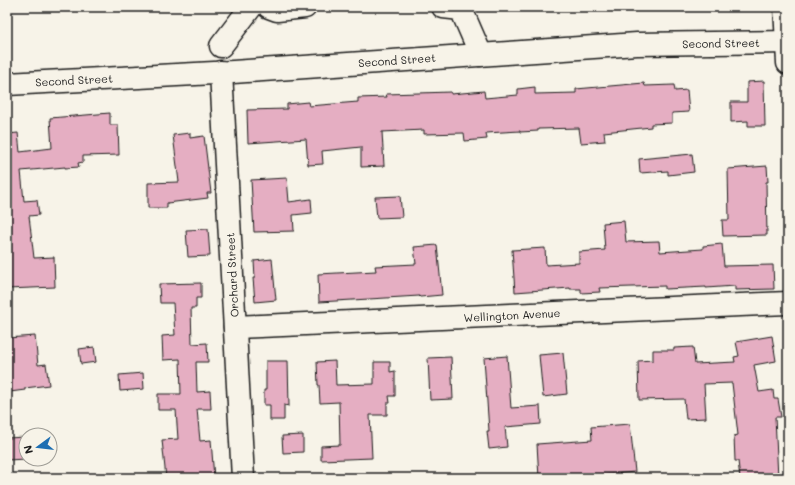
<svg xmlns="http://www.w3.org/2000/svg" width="795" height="485" font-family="Mali,sans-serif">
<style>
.building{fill:#e5aec2;stroke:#1c1c1c}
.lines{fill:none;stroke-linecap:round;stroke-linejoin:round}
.minor-casing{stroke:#1c1c1c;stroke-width:25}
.minor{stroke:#f7f3e8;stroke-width:22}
.labels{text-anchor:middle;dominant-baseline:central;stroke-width:4;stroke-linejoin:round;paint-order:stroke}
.street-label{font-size:11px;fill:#1c1c1c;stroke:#f7f3e8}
</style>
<rect width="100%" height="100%" fill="#f7f3e8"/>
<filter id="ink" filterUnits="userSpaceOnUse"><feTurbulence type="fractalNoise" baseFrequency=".025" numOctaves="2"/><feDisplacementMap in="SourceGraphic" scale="8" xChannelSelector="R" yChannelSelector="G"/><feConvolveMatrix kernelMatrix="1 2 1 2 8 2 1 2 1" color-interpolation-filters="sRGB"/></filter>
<g filter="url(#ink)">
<g class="building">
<path d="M764,81L765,126H748V121L731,122V102H747V82Z"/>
<path d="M644,83L645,86L674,85L675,91L687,90L689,112L672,113V123L651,124V127L604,132L605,141L581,143L579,128L538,129V131L520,132V131L486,133L487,139L465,141L464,133L424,134V130L382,132L384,166L361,167V147L322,151L323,164L308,165L306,139L248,143L247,110L287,109V104L308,102L309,106L358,102V98L387,97L386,94L451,92V94L484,91L485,98L518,95V89L535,87V94L576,93V89Z"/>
<path d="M110,113V125H118L119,155L83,156V162L78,163L79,167L65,168V167L21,171L24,201L37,200L39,215L29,216L34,258L54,257L55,287L7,289V134L18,133L20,152L52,148L50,118Z"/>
<path d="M190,133V138L204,136L211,193H207L208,198L167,203V208H148V183L179,182L173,135Z"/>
<path d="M692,154L694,172L668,175V171L640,173L639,159Z"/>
<path d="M767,166L768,182H766L767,235L723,236L722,220H729L728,169Z"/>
<path d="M287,178L289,202L311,199L312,213L293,215L294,231L254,232L251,180Z"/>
<path d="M400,196L402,217L377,218L375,197Z"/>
<path d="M624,221L626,242L659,241L660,252L703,249V246L722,244L724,266L773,265L774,289L735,290V286L706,288V287L665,289V286L599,288L600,292L581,293V289H570V288L515,292L512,250L545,248L546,265L579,263V252L605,250L603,223Z"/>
<path d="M208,229L210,256L188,257L186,230Z"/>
<path d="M437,245L442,295L420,297L419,296L319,302L318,274L376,271L375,266L416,264L414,247Z"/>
<path d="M272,259L276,300L255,302L253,278H255L254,261Z"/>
<path d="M201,283V298H196V308H191L192,344L207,343L208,362H196L197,392L210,391L211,409H197L200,441L211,440L214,478H166L162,440L178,439L176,410H158V394H181L180,359L163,360L162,336L175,335L173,303H160L159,284Z"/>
<path d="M35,336L38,365L46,364L49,385L25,388V390L10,392V388H7V338Z"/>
<path d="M772,336L776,361L754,365L759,392L773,390L774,399H778L781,417H775L778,478H740L738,461H735L734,436L738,435L732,383L704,384L706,418L686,419L684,399L639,400L638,361L653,360V350H674V348L693,347L695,364L735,362L734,357L739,356L736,342Z"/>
<path d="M94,347L96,362L81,364L79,349Z"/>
<path d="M563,353L567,394L543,397L539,355Z"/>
<path d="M507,356L511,408L540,406L541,424L505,427L507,447L489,449L487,431H489L484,358Z"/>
<path d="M451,357L453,399L430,400L428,358Z"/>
<path d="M266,361H288L289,406L284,405V420H270V405H264V390H266Z"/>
<path d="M335,361L336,385L374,384V362H390V372L395,371V396H389L390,403H387V415H370L372,458L321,460V446L340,445L339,402L320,403L319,385H318L317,362Z"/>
<path d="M143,373L144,389L120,391L119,375Z"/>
<path d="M630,424L635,472L568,478H539L537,444L592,440L591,427Z"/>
<path d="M303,435V452L283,453L282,436Z"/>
<path d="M26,437V459L7,460V438Z"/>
</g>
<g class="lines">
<defs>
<g id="minor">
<path d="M269,7L277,10L305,7"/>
<path d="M443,7L461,9L481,55"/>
<path d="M785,7L788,63"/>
<path d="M221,46L251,7"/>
<path d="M221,72L243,478"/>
<path d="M7,84L233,72L637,44L788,42"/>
<path d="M235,327L788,303"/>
</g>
</defs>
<use href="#minor" class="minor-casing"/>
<use href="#minor" class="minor"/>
</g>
</g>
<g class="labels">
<g class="street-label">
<text transform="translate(721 43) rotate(-1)">Second Street</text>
<text transform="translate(397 60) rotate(-4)">Second Street</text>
<text transform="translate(74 80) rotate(-3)">Second Street</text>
<text transform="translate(232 275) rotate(-93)">Orchard Street</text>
<text transform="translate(512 315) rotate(-3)">Wellington Avenue</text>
</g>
</g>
<rect width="795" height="485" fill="none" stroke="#f7f3e8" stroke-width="24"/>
<rect x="12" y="12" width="771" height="461" fill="none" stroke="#1c1c1c" stroke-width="1.5" filter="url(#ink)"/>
<g transform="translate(38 447) rotate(255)"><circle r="19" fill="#f7f3e8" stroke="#9f9d96"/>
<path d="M0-3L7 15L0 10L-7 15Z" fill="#1f6fb2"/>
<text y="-6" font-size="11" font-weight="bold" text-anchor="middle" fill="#1c1c1c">N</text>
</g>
</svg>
